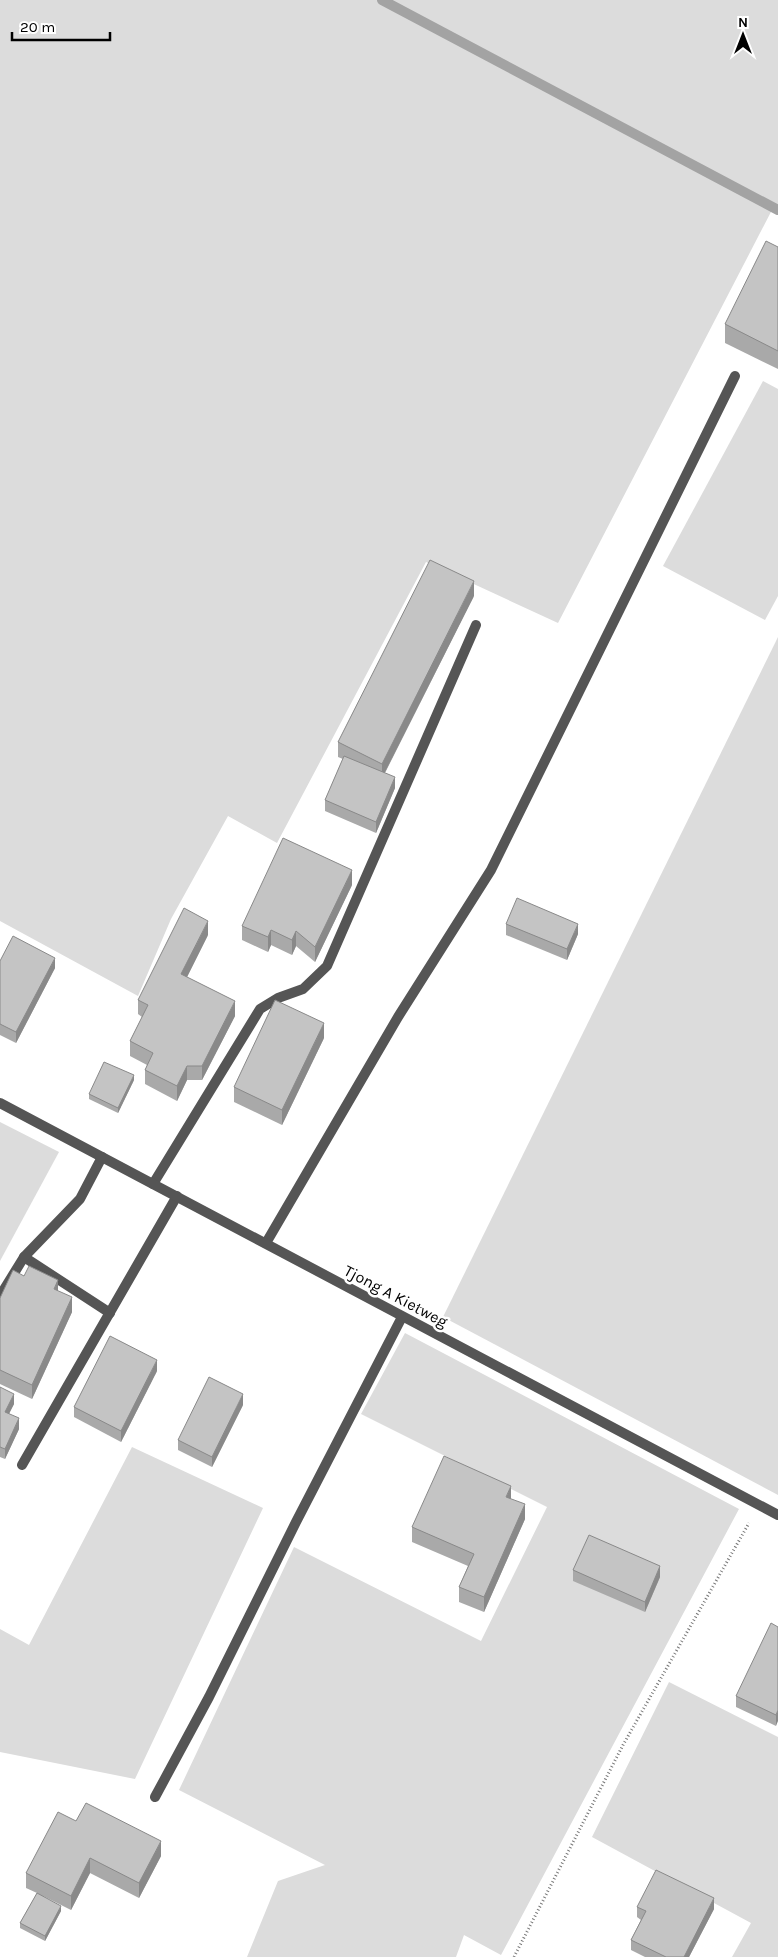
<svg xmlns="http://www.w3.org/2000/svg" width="778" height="1957" font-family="Karla,sans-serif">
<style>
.green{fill:#dcdcdc}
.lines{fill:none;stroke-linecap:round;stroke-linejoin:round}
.stream{stroke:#a3a3a3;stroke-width:10}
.path{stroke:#777;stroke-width:3;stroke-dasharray:1 2.5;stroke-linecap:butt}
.lane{stroke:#555;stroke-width:10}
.street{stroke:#555;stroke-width:10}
.wall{fill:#a9a9a9}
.shaded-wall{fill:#898989}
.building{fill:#c4c4c4;stroke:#898989}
.labels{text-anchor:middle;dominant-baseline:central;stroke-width:5;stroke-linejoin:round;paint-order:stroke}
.street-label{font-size:16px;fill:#000;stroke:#fff}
</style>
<rect width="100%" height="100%" fill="#fff"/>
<g class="green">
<path d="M0,0H778V210L773,208L558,623L426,562L277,843L228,816L171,919L138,996L0,921Z"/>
<path d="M763,381L778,389V596L765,620L663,566Z"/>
<path d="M778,637V1495L443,1317Z"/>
<path d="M0,1122L59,1152L0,1261Z"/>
<path d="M405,1333L739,1509L501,1955L464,1935L456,1957H247L278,1881L325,1865L179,1790L294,1547L481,1641L547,1507L361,1414Z"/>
<path d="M132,1447L263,1508L135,1779L0,1752V1629L29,1645Z"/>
<path d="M669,1682L778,1737V1957H732L751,1923L592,1837Z"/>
</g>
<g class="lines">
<path class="stream" d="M382,0L778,210"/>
<path class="path" d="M514,1957L623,1745L749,1523"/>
<g class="lane">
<path d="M153,1184L260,1009L278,998L303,989L327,966L476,625"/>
<path d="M266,1243L398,1017L491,870L735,376"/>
<path d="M24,1257L110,1313"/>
<path d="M0,1296L24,1257L80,1199L102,1157"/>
<path d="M22,1465L177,1196"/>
<path d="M155,1797L209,1697L296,1522L402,1317"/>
</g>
<path class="street" d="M0,1103L778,1515"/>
</g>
<g class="wall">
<path d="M778,247V369L725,343V324Z"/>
<path d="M474,596L385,773L395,788L376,833L325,811V800L343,759L338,757V742Z"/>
<path d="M352,885L315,962L296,946L292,955L271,945L268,952L242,940V926Z"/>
<path d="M506,924L578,934L567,960L506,935Z"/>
<path d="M208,935L187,977L235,1016L202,1080H187L177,1101L145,1084V1070L147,1065L130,1056V1041L142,1017L138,1014V1000Z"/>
<path d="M0,961L55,968L16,1043L0,1035Z"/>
<path d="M324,1038L282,1125L234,1102V1087Z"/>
<path d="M134,1080L118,1113L89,1099V1094Z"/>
<path d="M58,1291L72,1312L32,1399L0,1384V1298Z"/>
<path d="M157,1371L121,1442L74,1417V1407Z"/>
<path d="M0,1387L14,1404L9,1413L19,1429L5,1459L0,1457Z"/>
<path d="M243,1405L212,1467L178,1450V1440Z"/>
<path d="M511,1499L525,1519L484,1612L459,1602V1587L468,1566L412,1542V1527Z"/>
<path d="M573,1570L660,1577L645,1612L573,1581Z"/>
<path d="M778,1627L776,1726L736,1707V1696Z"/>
<path d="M76,1821L161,1856L139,1898L90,1873L71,1910L43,1896L61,1911L45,1941L20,1928V1923L37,1893L26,1888V1873Z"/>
<path d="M637,1907L714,1909L689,1957H645L631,1950V1940L641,1920L637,1917Z"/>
</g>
<g class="shaded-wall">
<path d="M474,581V596L382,778V764Z"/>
<path d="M395,777V788L376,833V822Z"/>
<path d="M352,870V885L315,962V947Z"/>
<path d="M208,921V935L181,989V974Z"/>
<path d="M578,924V934L567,960V949Z"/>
<path d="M271,930V945L268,952V937Z"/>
<path d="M296,931V946L292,955V940Z"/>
<path d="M55,958V968L16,1043V1032Z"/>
<path d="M235,1001V1016L202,1080V1066Z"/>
<path d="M324,1023V1038L282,1125V1110Z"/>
<path d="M187,1066V1080L177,1101V1086Z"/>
<path d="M134,1075V1080L118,1113V1108Z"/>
<path d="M58,1280V1295L54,1289Z"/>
<path d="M72,1297V1312L32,1399V1385Z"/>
<path d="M157,1360V1371L121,1442V1431Z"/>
<path d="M14,1394V1404L5,1422V1412Z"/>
<path d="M243,1394V1405L212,1467V1457Z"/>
<path d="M19,1418V1429L5,1459V1449Z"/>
<path d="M511,1486V1501L506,1497Z"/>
<path d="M525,1504V1519L484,1612V1597Z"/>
<path d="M660,1566V1577L645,1612V1602Z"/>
<path d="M778,1710V1721L776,1726V1715Z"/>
<path d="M161,1841V1856L139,1898V1883Z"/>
<path d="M90,1858V1873L71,1910V1896Z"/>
<path d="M714,1898V1909L689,1957H684Z"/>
<path d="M61,1906V1911L45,1941V1936Z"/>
</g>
<g class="building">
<path d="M766,241L778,247V351L725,324Z"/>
<path d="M430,560L474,581L382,764L338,742Z"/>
<path d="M344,756L395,777L376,822L325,800Z"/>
<path d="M283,838L352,870L315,947L296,931L292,940L271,930L268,937L242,926Z"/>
<path d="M517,898L578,924L567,949L506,924Z"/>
<path d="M184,908L208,921L181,974L235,1001L202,1066H187L177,1086L145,1070L153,1053L130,1041L148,1005L138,1000Z"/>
<path d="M13,936L55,958L16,1032L0,1024V961Z"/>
<path d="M275,1000L324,1023L282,1110L234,1087Z"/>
<path d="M104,1062L134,1075L118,1108L89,1094Z"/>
<path d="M29,1266L58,1280L54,1289L72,1297L32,1385L0,1370V1298L13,1270L24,1276Z"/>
<path d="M110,1336L157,1360L121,1431L74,1407Z"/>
<path d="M209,1377L243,1394L212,1457L178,1440Z"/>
<path d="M0,1387L14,1394L5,1412L19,1418L5,1449L0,1447Z"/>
<path d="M444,1456L511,1486L506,1497L525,1504L484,1597L459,1587L474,1554L412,1527Z"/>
<path d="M589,1535L660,1566L645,1602L573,1570Z"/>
<path d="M771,1623L778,1627V1710L776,1715L736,1696Z"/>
<path d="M86,1803L161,1841L139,1883L90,1858L71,1896L26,1873L58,1812L76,1821Z"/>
<path d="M656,1870L714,1898L684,1957H666L631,1940L646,1911L637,1907Z"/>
<path d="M37,1893L61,1906L45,1936L20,1923Z"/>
</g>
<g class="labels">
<g class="street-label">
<text transform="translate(396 1296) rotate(28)">Tjong A Kietweg</text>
</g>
</g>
<g transform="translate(743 35)" stroke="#ffffff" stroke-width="4" paint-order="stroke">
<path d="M0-4L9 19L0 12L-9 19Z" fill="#000000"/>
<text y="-8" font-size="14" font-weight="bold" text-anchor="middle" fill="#000000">N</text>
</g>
<path d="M12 32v8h98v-8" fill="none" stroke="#000000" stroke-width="2.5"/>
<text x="20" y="32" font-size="15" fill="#000000" stroke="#ffffff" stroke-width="4" paint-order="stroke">20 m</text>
</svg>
